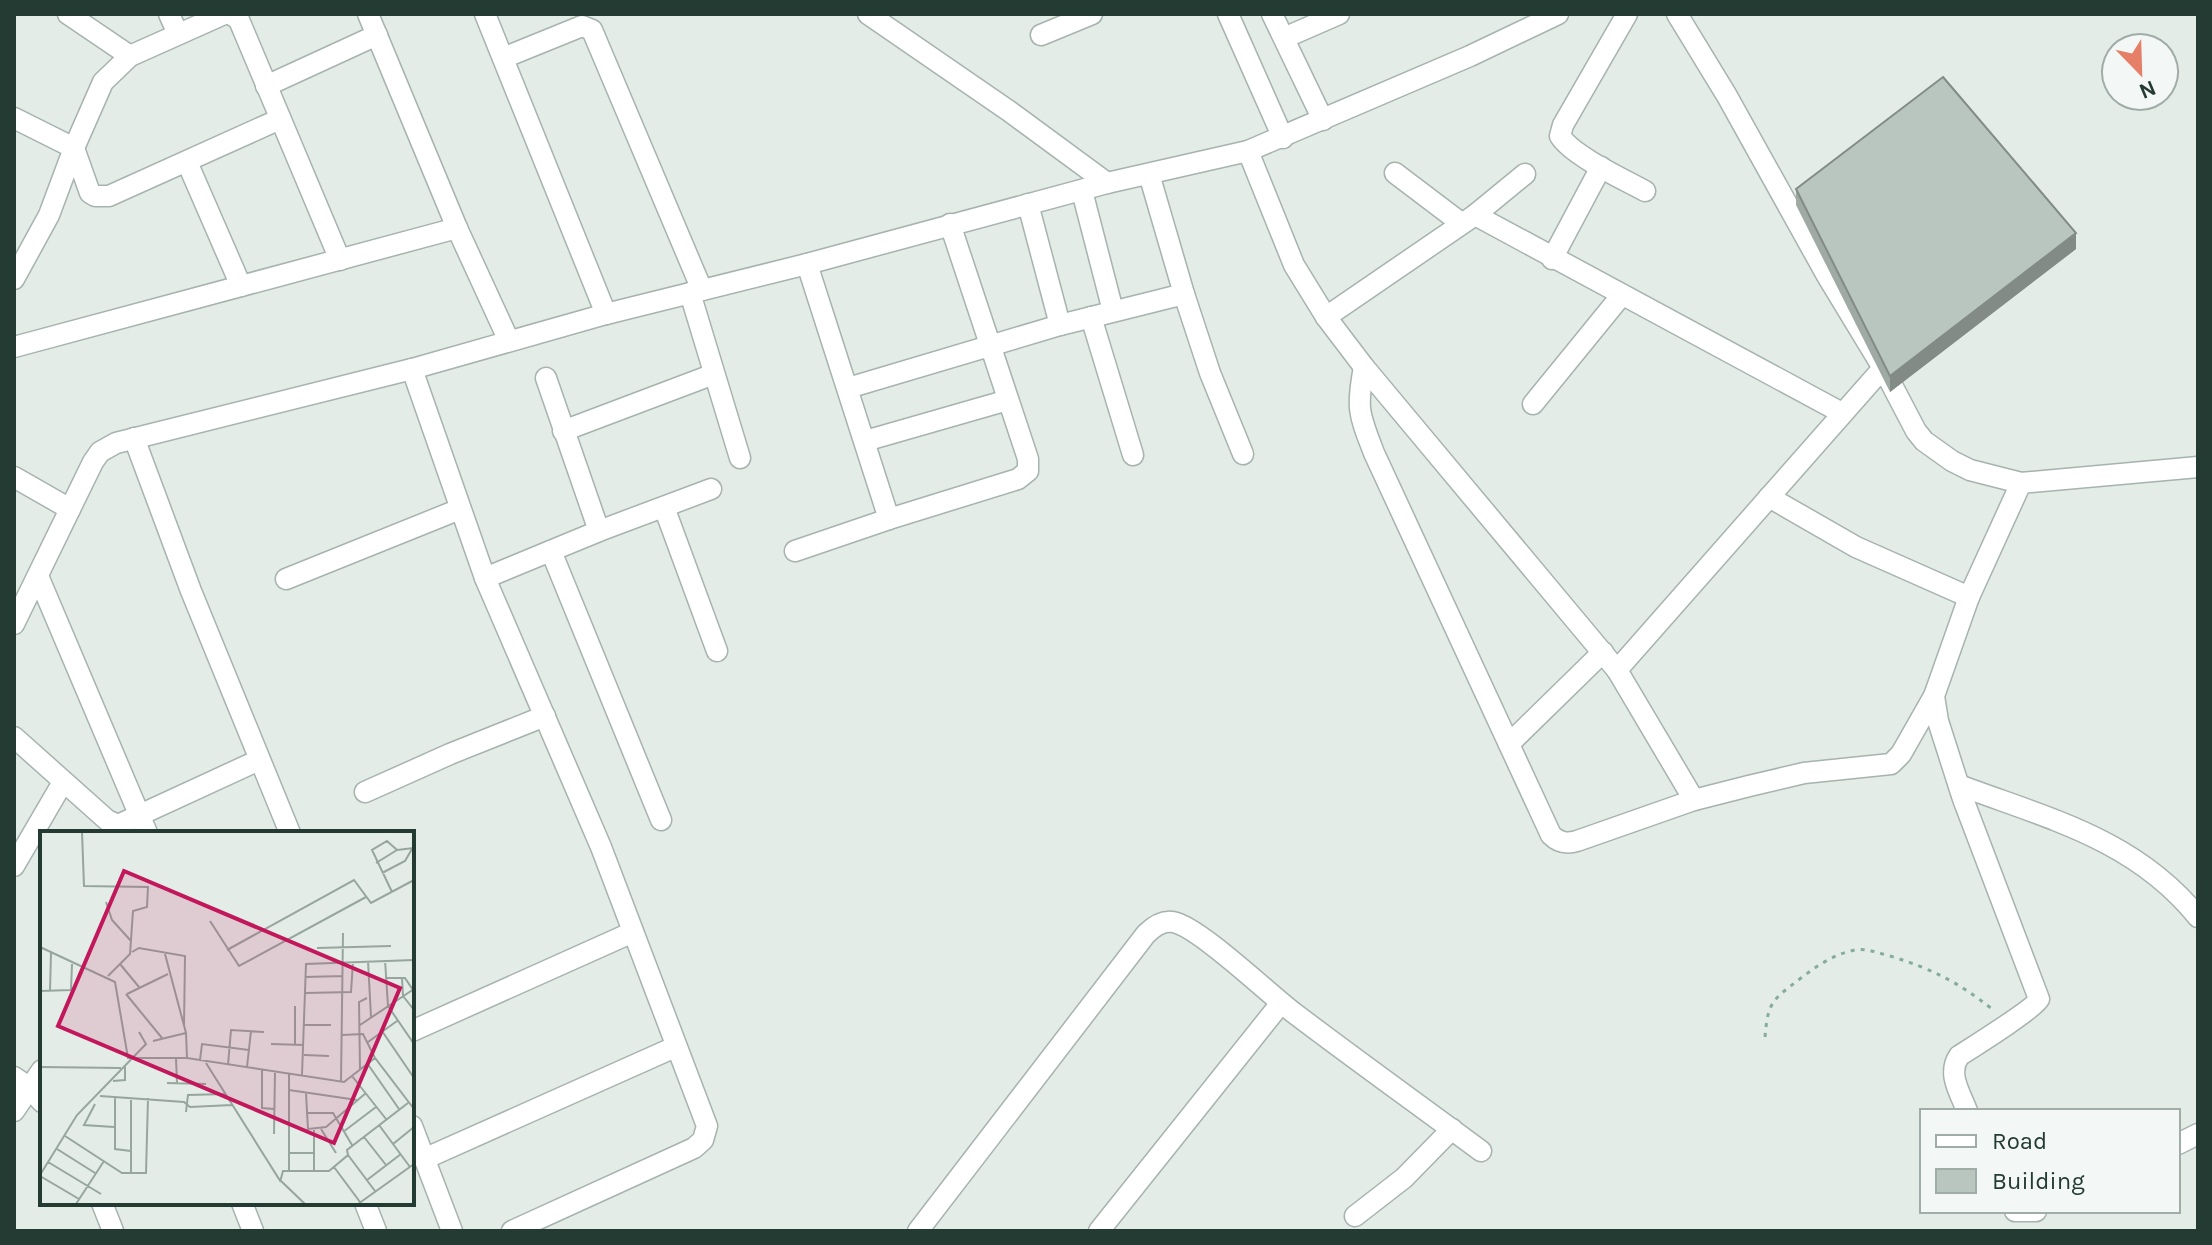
<svg xmlns="http://www.w3.org/2000/svg" width="2212" height="1245" font-family="Karla,sans-serif">
<style>
.lines{fill:none;stroke-linecap:round;stroke-linejoin:round}
.minor-casing{stroke:#a6b3ae;stroke-width:23}
.path{stroke:#86ac9e;stroke-width:3;stroke-dasharray:4 6;stroke-linecap:butt}
.minor{stroke:#fff;stroke-width:20}
.wall{fill:#9faaa5}
.shaded-wall{fill:#828b86}
.building{fill:#b9c6c0;stroke:#828b86;stroke-width:2}
.inset-road{fill:none;stroke:#97a59f;stroke-width:2}
.view{fill:#c2185b;fill-opacity:0.15;stroke:#c2185b;stroke-width:4}
.inset-edge{fill:none;stroke:#243b34;stroke-width:4}
</style>
<rect width="100%" height="100%" fill="#e3ece7"/>
<g class="lines">
<defs>
<g id="minor">
<path d="M68,14L130,56"/>
<path d="M169,14L178,34"/>
<path d="M231,14L239,20L340,260"/>
<path d="M368,14L457,228L509,341"/>
<path d="M485,14L606,314"/>
<path d="M868,14L1009,111L1107,183"/>
<path d="M1228,14L1283,138"/>
<path d="M1272,14L1323,120"/>
<path d="M1627,14L1563,125L1560,136C1573,156 1623,179 1645,191"/>
<path d="M1677,14L1727,96L1826,274L1883,368L1916,431L1924,441L1952,461L1970,470L2021,483L2198,467"/>
<path d="M1041,35L1092,14"/>
<path d="M1284,38L1339,14"/>
<path d="M503,58L582,26L592,30L702,290"/>
<path d="M266,86L377,35"/>
<path d="M14,118L74,148L90,193L95,196H109L280,119"/>
<path d="M1248,151L1294,265L1326,317L1364,367L1617,670L1694,800"/>
<path d="M187,162L241,286"/>
<path d="M1395,173L1461,223"/>
<path d="M1082,191L1113,311"/>
<path d="M1028,204L1060,325"/>
<path d="M1475,215L1842,413"/>
<path d="M1552,259L1601,167"/>
<path d="M807,264L889,519"/>
<path d="M14,279L49,215L74,148L103,82L130,56L224,14"/>
<path d="M690,293L740,458"/>
<path d="M1184,294L1210,373L1243,454"/>
<path d="M1091,317L1133,455"/>
<path d="M1326,317L1475,215L1525,174"/>
<path d="M14,347L457,228"/>
<path d="M1364,367C1356,409 1359,414 1374,453L1551,835C1559,843 1567,844 1577,841L1694,800L1749,786L1804,773L1891,764L1901,754L1934,696"/>
<path d="M412,369L485,578L601,847L707,1126L703,1140L694,1148L512,1231"/>
<path d="M546,378L599,531"/>
<path d="M848,388L1060,325L1184,294L1149,174"/>
<path d="M1533,404L1621,296"/>
<path d="M563,431L714,374"/>
<path d="M134,438L191,591L290,833"/>
<path d="M865,441L1008,400"/>
<path d="M14,477L70,509"/>
<path d="M1769,497L1856,547L1969,597"/>
<path d="M664,507L717,651"/>
<path d="M551,551L661,820"/>
<path d="M795,551L889,519L1018,479L1028,471V459L950,224"/>
<path d="M38,576L147,833"/>
<path d="M485,578L599,531L711,489"/>
<path d="M286,579L460,509"/>
<path d="M14,624L93,462L100,452L116,443L412,369L606,314L807,264L1107,183L1248,151L1470,56L1558,14"/>
<path d="M1617,670L1883,368"/>
<path d="M14,737L107,820L118,825L259,760"/>
<path d="M1509,744L1603,652"/>
<path d="M1959,785C2049,819 2135,839 2198,917"/>
<path d="M365,792L450,754L545,716"/>
<path d="M14,866L63,782"/>
<path d="M412,1031L633,932"/>
<path d="M14,1077L30,1088L42,1102"/>
<path d="M14,1111L42,1070"/>
<path d="M1967,1111C1960,1092 1947,1074 1959,1056C1973,1047 2035,1008 2039,999L1963,799L1938,721L1934,696L1969,597L2021,483"/>
<path d="M412,1126L452,1231"/>
<path d="M2178,1144L2198,1134"/>
<path d="M424,1159L675,1047"/>
<path d="M102,1203L113,1231"/>
<path d="M242,1203L253,1231"/>
<path d="M365,1203L376,1231"/>
<path d="M2015,1211H2036"/>
<path d="M1355,1216L1404,1178L1452,1129"/>
<path d="M918,1231L1146,934C1153,927 1162,920 1173,922C1198,926 1270,995 1294,1013C1356,1060 1419,1105 1481,1151"/>
<path d="M1099,1231L1281,1003"/>
</g>
</defs>
<use href="#minor" class="minor-casing"/>
<path class="path" d="M1765,1037C1768,1000 1773,1000 1801,978C1817,966 1834,954 1855,950C1867,948 1878,953 1890,956C1932,969 1958,982 1992,1009"/>
<use href="#minor" class="minor"/>
</g>
<path class="wall" d="M1796,189L2076,249L1890,392L1796,205Z"/>
<path class="shaded-wall" d="M2076,233V249L1890,392V376Z"/>
<path class="building" d="M1943,77L2076,233L1890,376L1796,189Z"/>
<g transform="translate(40 831)">
<rect width="374" height="374" fill="#e3ece7"/>
<path class="inset-road" d="M42,1L44,55L108,56L107,76L93,80L90,123L68,145M336,32L357,19M342,42L365,30L372,18M352,61L332,19L347,10L357,19L374,17M66,71L72,89L91,110M170,90L199,135L326,66M0,116L75,151L88,227H147L304,251L335,227L374,278M277,117L351,115M187,119L314,49L331,72L374,49M92,121L99,117L145,125L144,194M125,123L146,202L147,227M345,129L348,175L374,213M328,130L331,186M80,133L99,156M265,146L303,145M345,147H365L373,159M362,147L363,165L374,179M0,160L31,159L32,133M10,160L11,122M265,162L311,161L313,131M86,163L122,207M87,163L128,143M264,194H291M320,194L374,158M342,200L374,247M302,204L323,203L335,227M113,210L146,202M328,211L357,190M231,213L264,214M255,214V175M264,224L289,225M136,227L137,252M160,229L162,213L209,219M166,232L239,348L265,373M327,232L359,278M188,234L191,199L224,201M0,236L81,237M207,236L211,200M320,238L319,171L327,167M222,239V277L234,278M249,243V340M262,244L266,133L374,129M312,245L346,288M73,250L85,249V235M301,250L303,102M127,252L166,253M249,259L317,269M266,262L268,298L286,296L326,262M60,265L144,271L150,276L192,274M75,267V318L91,320M55,273L44,294L74,296M146,281L148,264L186,263M266,282H293L312,314M339,294L370,336M281,298L296,322M274,299V340M303,301L336,276M234,303L235,242M25,305L82,342H106L108,267M324,306L346,334M353,313L374,296M17,318L55,342M249,322H274M308,324L335,360M8,331L61,363M294,336L320,371M91,342V267M0,344L37,284L106,213L99,201M0,345L39,368M327,349L361,323M240,351L243,340H289L308,324L307,319L368,272M36,373L64,330M318,373L374,333"/>
<path class="view" d="M84,40L360,157L294,312L18,195Z"/>
<rect width="374" height="374" class="inset-edge"/>
</g>
<rect width="2212" height="1245" fill="none" stroke="#243b34" stroke-width="32"/>
<rect x="1920" y="1109" width="260" height="104" fill="#f3f8f6" stroke="#a0aca8" stroke-width="2"/>
<rect x="1936" y="1135" width="40" height="12" fill="#ffffff" stroke="#a0aca8" stroke-width="2"/>
<text x="1992" y="1149" font-size="24" fill="#243b34">Road</text>
<rect x="1936" y="1169" width="40" height="24" fill="#b9c6c0" stroke="#a0aca8" stroke-width="2"/>
<text x="1992" y="1189" font-size="24" fill="#243b34">Building</text>
<g transform="translate(2140 72) rotate(157)"><circle r="38" fill="#f3f8f6" stroke="#a0aca8" stroke-width="2"/>
<path d="M0-6L14 30L0 20L-14 30Z" fill="#e67f67"/>
<text y="-12" font-size="22" font-weight="bold" text-anchor="middle" fill="#243b34">N</text>
</g>
</svg>
